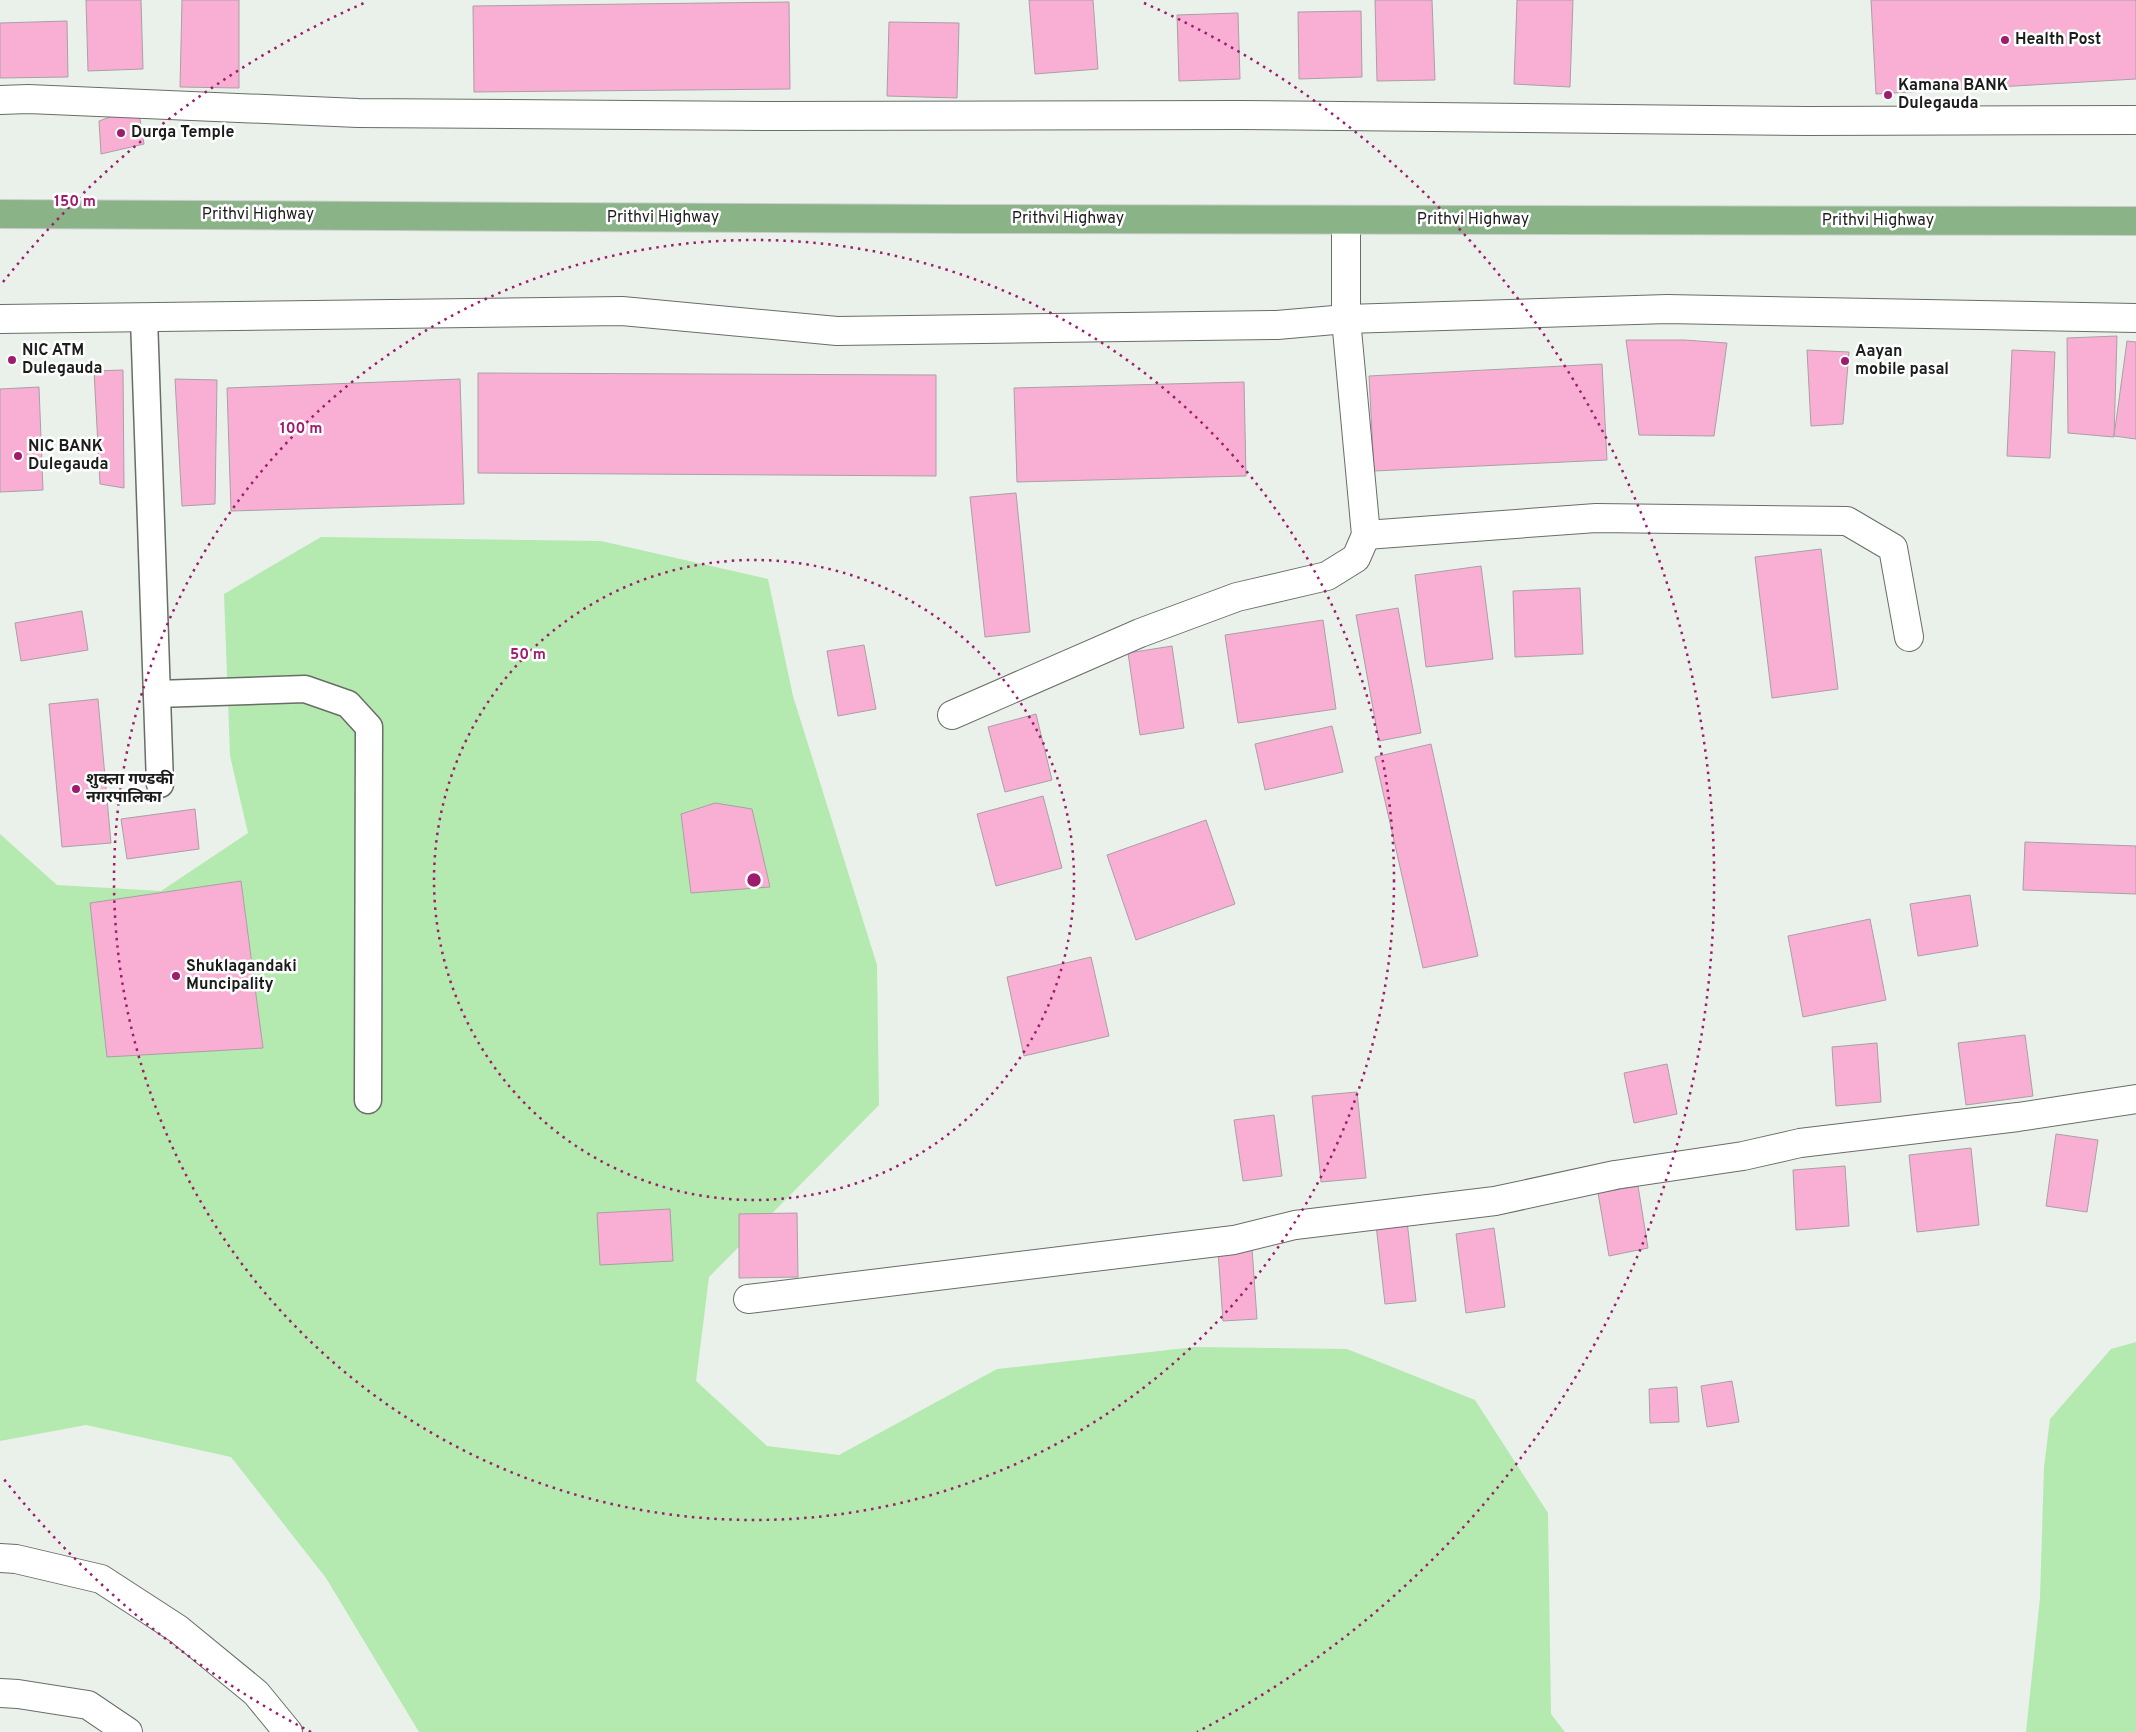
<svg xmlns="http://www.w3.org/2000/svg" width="2136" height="1732" font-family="Overpass,'Noto Sans Devanagari',sans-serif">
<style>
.green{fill:#b4e9b0}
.building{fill:#f9afd3;stroke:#a9a0a4}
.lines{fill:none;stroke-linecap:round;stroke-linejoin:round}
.service-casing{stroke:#686e67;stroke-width:29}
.minor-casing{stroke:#686e67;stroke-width:30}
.trunk-casing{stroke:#cdcdcd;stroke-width:30}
.service{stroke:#fff;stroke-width:26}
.minor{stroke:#fff;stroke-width:28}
.trunk{stroke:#8ab387;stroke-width:28}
.ring{fill:none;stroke:#9e1b6d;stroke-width:2.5;stroke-dasharray:2.5 5}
.poi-dot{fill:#9e1b6d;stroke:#fff;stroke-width:2}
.labels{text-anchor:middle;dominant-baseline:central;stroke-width:5;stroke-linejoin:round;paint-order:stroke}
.poi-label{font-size:16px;font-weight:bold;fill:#1b1d1b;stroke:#fff;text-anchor:start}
.street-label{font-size:16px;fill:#1b1d1b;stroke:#fff}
.centre{fill:#9e1b6d;stroke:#fff;stroke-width:2.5}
.ring-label{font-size:15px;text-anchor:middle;font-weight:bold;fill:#9e1b6d;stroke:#fff;stroke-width:5;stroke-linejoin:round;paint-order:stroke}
</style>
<rect width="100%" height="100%" fill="#eaf1ea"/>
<g class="green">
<path d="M321,537L601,541L768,579L793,696L877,965L879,1105L709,1277L696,1381L767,1446L839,1455L997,1369L1195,1347L1347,1349L1475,1400L1548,1513L1551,1714L1565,1732H419L326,1578L231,1457L86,1425L0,1441V834L57,885L161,891L248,833L230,756L224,594Z"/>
<path d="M2136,1342V1732H2026L2040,1598L2044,1467L2050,1419L2111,1349Z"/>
</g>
<g class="building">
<path d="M86,0H141L143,69L88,71Z"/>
<path d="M182,0H239V88L180,87Z"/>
<path d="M1029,0H1093L1098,69L1035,74Z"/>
<path d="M1375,0H1432L1435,80L1377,81Z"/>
<path d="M1517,0H1573L1570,87L1514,84Z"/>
<path d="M1871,0H2136V79L1876,94Z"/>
<path d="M789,2L790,89L474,92L473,6Z"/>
<path d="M1361,11L1362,77L1299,79L1298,12Z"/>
<path d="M1238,13L1240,79L1179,81L1177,15Z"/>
<path d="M67,21L68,77L0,78V23Z"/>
<path d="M889,22L959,23L957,98L887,96Z"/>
<path d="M138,107L144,144L101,154L99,121Z"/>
<path d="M2117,336L2114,437L2068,433L2067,338Z"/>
<path d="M1626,340H1684L1727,343L1714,436L1639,435Z"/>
<path d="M2127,341L2136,342V439L2114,436Z"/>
<path d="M1807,350L1849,352L1843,424L1811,426Z"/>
<path d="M2012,350L2055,352L2050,458L2007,456Z"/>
<path d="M1602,364L1607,460L1374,471L1369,376Z"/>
<path d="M123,370L124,488L100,484L94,371Z"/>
<path d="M478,373L936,375V476L478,473Z"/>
<path d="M175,379L217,380L215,504L182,506Z"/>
<path d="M460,379L464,504L231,511L227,388Z"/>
<path d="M1244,382L1246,476L1017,482L1014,388Z"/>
<path d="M39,387L43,490L0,492V389Z"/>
<path d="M1016,493L1030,632L985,637L970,497Z"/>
<path d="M1821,549L1838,689L1772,698L1755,557Z"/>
<path d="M1481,566L1493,659L1426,667L1415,575Z"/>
<path d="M1580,588L1583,654L1515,657L1513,591Z"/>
<path d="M1398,608L1421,733L1379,741L1356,615Z"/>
<path d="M82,611L88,650L21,661L15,623Z"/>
<path d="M1323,620L1336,709L1238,723L1225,635Z"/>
<path d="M864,645L876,709L838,716L827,651Z"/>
<path d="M1172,646L1184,728L1140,735L1128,653Z"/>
<path d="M98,699L111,843L62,847L49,704Z"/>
<path d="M1036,714L1052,780L1005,792L988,727Z"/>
<path d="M1332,726L1343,772L1265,790L1255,744Z"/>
<path d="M1431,744L1478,956L1423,968L1375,757Z"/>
<path d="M1043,796L1062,868L996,886L977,814Z"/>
<path d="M715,803L752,809L770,887L691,893L681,814Z"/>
<path d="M195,809L199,849L127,859L121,819Z"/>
<path d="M1206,820L1235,904L1136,940L1107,855Z"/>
<path d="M2025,842L2136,846V894L2023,890Z"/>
<path d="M241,881L263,1048L107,1057L90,903Z"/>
<path d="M1970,895L1978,946L1918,956L1910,904Z"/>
<path d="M1870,919L1886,1000L1803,1017L1788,936Z"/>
<path d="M1091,957L1109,1036L1024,1056L1007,977Z"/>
<path d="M2025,1035L2033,1096L1966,1105L1958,1043Z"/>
<path d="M1877,1043L1881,1102L1836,1106L1832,1047Z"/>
<path d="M1667,1064L1677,1114L1634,1123L1624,1073Z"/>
<path d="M1357,1092L1366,1178L1321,1182L1312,1096Z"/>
<path d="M1274,1115L1282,1176L1243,1181L1234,1120Z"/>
<path d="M2056,1134L2098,1140L2087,1212L2046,1206Z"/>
<path d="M1971,1148L1979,1225L1917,1232L1909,1155Z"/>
<path d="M1845,1166L1849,1226L1796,1230L1793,1170Z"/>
<path d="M1638,1186L1648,1248L1609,1256L1598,1193Z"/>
<path d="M670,1209L673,1261L600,1265L597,1213Z"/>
<path d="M797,1213L798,1277L739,1278V1214Z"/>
<path d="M1407,1221L1416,1301L1385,1304L1376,1225Z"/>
<path d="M1494,1228L1505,1307L1466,1313L1456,1234Z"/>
<path d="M1252,1248L1257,1319L1223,1321L1218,1251Z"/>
<path d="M1732,1381L1739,1422L1707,1427L1701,1386Z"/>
<path d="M1677,1387L1679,1422L1650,1423L1649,1389Z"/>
</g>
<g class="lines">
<defs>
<g id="service">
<path d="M144,318L160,784"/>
<path d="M157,694L305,689L348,704L369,727L368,1100"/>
</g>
<g id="minor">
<path d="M0,100L28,99L358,113L778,116L1240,115L1808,121L2136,120"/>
<path d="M0,319L622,311L837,331L1277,325L1346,319L1667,309L2136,318"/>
<path d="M1366,535L1596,518L1847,521L1893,548L1909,637"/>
<path d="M952,715L1140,633L1237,597L1327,576L1356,558L1366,535L1346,319V220"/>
<path d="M748,1299L1234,1240L1295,1225L1495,1201L1615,1175L1743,1156L1800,1143L2018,1117L2136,1099"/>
<path d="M0,1558L16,1559L101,1579L178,1629L256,1693L288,1732"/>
<path d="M0,1693L18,1694L88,1705L128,1732"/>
</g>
<path id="trunk" d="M0,214L961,219L2136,221"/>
</defs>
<use href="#service" class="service-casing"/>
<use href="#minor" class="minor-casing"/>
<use href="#trunk" class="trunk-casing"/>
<use href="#service" class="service"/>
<use href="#minor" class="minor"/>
<use href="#trunk" class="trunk"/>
</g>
<g class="ring">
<circle cx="754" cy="880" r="320"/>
<circle cx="754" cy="880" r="640"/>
<path d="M311 1732A960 960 0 0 1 3 1478M3 282A960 960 0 0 1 364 3M1144 3A960 960 0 0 1 1197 1732"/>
</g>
<g class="poi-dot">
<circle cx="2005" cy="40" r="5"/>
<circle cx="1888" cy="95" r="5"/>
<circle cx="121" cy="133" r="5"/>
<circle cx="12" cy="360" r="5"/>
<circle cx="1845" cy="361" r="5"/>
<circle cx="18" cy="456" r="5"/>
<circle cx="76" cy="789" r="5"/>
<circle cx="176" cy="976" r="5"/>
</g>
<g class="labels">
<g class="poi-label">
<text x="2015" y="40">Health Post</text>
<text x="1898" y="86">Kamana BANK<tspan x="1898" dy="18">Dulegauda</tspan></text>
<text x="131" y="133">Durga Temple</text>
<text x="22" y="351">NIC ATM<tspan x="22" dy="18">Dulegauda</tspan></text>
<text x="1855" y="352">Aayan<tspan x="1855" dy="18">mobile pasal</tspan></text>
<text x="28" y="447">NIC BANK<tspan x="28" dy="18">Dulegauda</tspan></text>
<text x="86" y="780">शुक्ला गण्डकी<tspan x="86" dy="18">नगरपालिका</tspan></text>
<text x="186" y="967">Shuklagandaki<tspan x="186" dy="18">Muncipality</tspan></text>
</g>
<g class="street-label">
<text x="258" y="215">Prithvi Highway</text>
<text x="663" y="218">Prithvi Highway</text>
<text x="1068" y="219">Prithvi Highway</text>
<text x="1473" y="220">Prithvi Highway</text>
<text x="1878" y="221">Prithvi Highway</text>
</g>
</g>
<circle cx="754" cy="880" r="8" class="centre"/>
<g class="ring-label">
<text x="75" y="206">150 m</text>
<text x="301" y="433">100 m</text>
<text x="528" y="659">50 m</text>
</g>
</svg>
